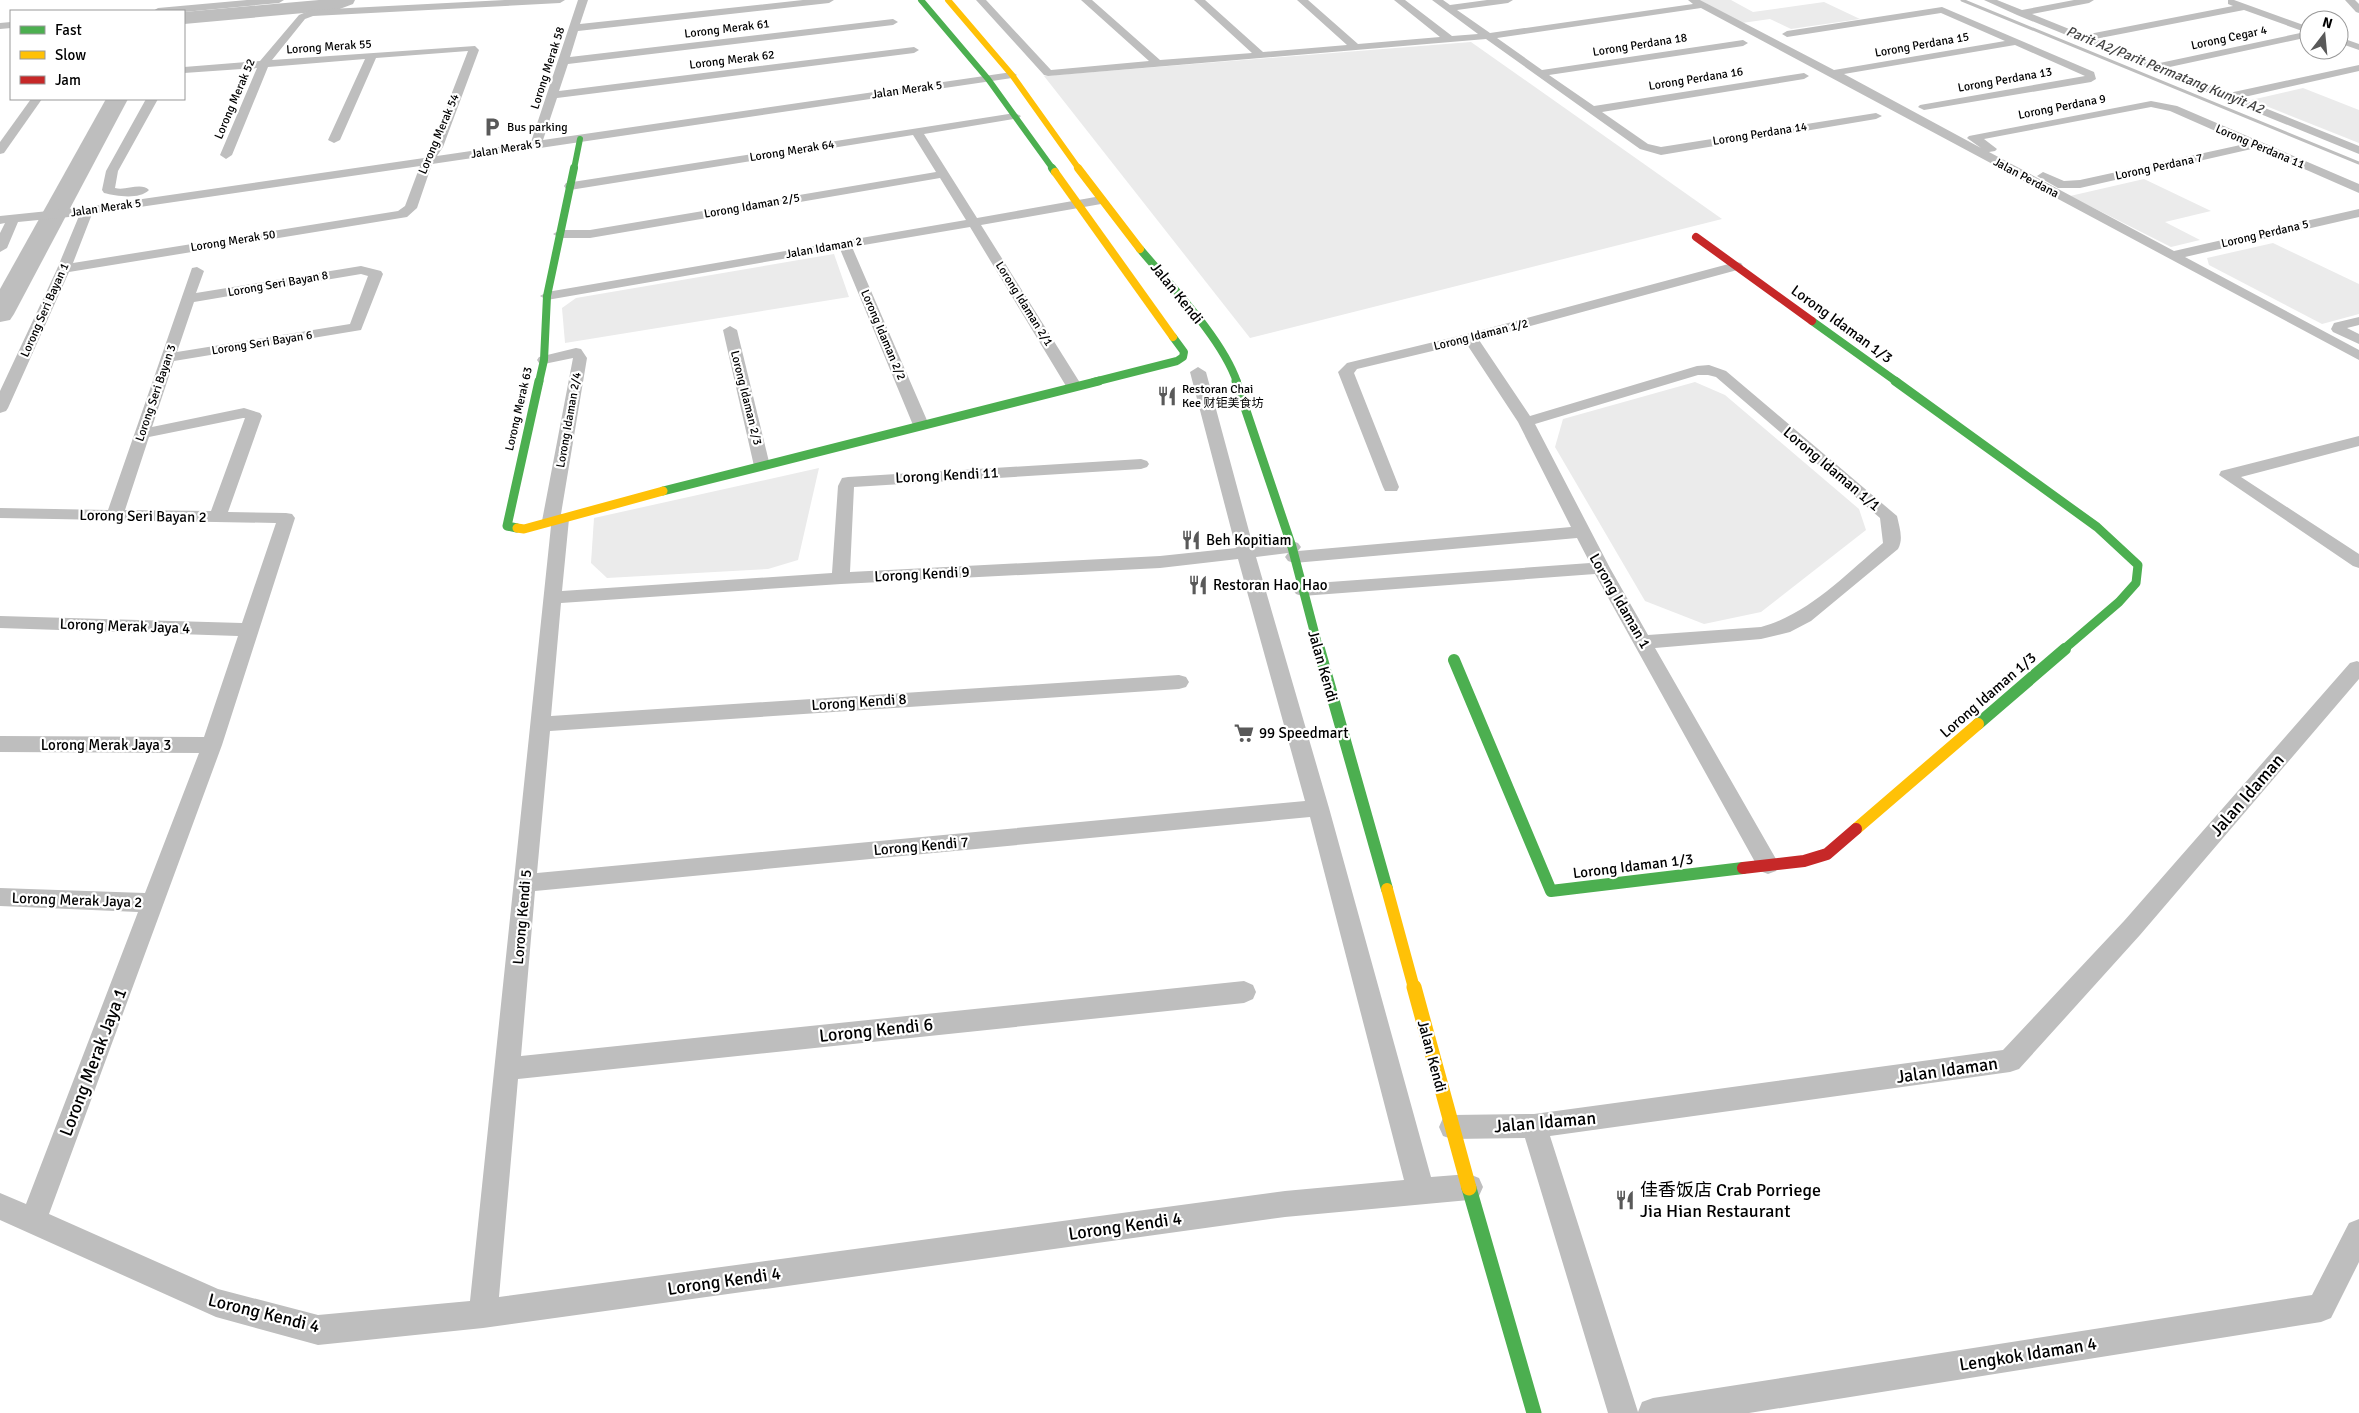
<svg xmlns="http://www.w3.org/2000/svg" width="2359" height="1413" font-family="Signika,'Noto Sans SC',sans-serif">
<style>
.green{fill:#ebebeb}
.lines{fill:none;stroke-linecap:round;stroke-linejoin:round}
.stream{stroke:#bebebe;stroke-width:3}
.river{fill:#bebebe;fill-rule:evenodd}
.street{fill:#bebebe;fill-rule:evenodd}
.fast-far4{stroke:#4caf50;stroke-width:6}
.fast-far3{stroke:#4caf50;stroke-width:8}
.fast-far2{stroke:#4caf50;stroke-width:9}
.fast-far1{stroke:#4caf50;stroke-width:12}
.fast{stroke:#4caf50;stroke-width:15}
.slow-far4{stroke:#ffc107;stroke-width:6}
.slow-far3{stroke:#ffc107;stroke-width:8}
.slow-far2{stroke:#ffc107;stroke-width:9}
.slow-far1{stroke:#ffc107;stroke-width:12}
.slow{stroke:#ffc107;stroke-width:15}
.jam-far1{stroke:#c62828;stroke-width:8}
.jam{stroke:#c62828;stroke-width:12}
.labels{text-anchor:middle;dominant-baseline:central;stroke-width:4.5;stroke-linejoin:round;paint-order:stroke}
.far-street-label{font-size:12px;fill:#000;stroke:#fff}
.far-poi-label{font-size:12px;fill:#000;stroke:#fff;text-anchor:start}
.far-water-label{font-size:14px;font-style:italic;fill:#434343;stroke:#fff}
.street-label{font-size:15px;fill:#000;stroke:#fff}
.poi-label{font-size:15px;fill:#000;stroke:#fff;text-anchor:start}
.near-street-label{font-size:18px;fill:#000;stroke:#fff}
.near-poi-label{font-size:18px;fill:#000;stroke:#fff;text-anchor:start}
</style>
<rect width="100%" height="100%" fill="#fff"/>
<g class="green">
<path d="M1700,0H1731L1753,12L1824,2L1860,19L1791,29L1770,19L1742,23Z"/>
<path d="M1471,42L1722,219L1250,338L1044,76Z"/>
<path d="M2303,88L2359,110V143L2251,100Z"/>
<path d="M2144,179L2211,211L2165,222L2200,240L2171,247L2070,196Z"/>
<path d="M2273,243L2359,284V314L2322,324L2209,265L2207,258Z"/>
<path d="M834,254L849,297L565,343L562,308L576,298Z"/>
<path d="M1695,382L1725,395L1859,509L1866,530L1761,612L1704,624L1645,601L1555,447L1563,419Z"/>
<path d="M819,468L798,560L768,569L607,578L591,563L594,518Z"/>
</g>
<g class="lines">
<path class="stream" d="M1962,0L2359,163"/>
<g class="river">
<path d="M319,0H355L353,4L337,10L184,24V12Z"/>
<path d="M106,99H128L14,314L10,320L0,322V289Z"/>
</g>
<g class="street">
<path d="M247,0H284L279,3L184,12L153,11L158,8Z"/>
<path d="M505,0H565L560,3L313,16L305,19L272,60L475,46L479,50L443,147L437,156L531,142L578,0H588L580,24L803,0H834L829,3L578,31L570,57L893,19L898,22L893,25L568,64L559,91L914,47L919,50L914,53L557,98L543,140L1012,72L1017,75L1012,78L432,164L417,208L407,217L69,272L8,408L6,411L0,413V391L57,269L79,216L18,222L7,248L0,252V233L5,223L0,224V216L87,207L424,158L431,147L468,51L376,58L340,140L334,143L328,140L365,59L268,67L232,155L226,159L220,155L257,68L184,73V67L260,61L299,15L311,10ZM420,166L405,206L398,211L73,263L92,214Z"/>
<path d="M976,0H986L1051,70L1149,61L1081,0H1092L1160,60L1252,53L1194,0H1205L1263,52L1347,45L1297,0H1308L1358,44L1440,37L1394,0H1405L1452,36L1478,34L1432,0H1443L1450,5L1487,0H1513L1508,3L1457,10L1490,33L1693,4L1688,0H1700L1834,70L2005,41L1941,13L1787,37L1782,34L1787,31L1942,7L2094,72L2096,79L2091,82L1924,110L1918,107L1920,105L2085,76L2015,45L1844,74L1981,148L1967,138L1969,136L2151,101L2177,106L2359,184V193L2256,148L2080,188H2058L2037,176L2043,172L2064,181L2080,180L2245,144L2170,111L2151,107L1984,139L1997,149L1995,151L1989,152L2174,251L2359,209V217L2185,257L2359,350V360L1701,8L1497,38L1542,70L1743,40L1748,43L1743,46L1549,75L1594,106L1804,73L1809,76L1804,79L1602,112L1648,144L1661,147L1876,113L1882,116L1876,119L1661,155L1640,149L1486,39L1048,76L1044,75Z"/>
<path d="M1984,0H1997L2022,10L2074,0H2094L2089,3L2032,14L2084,35L2233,6L2228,4V0H2234L2309,27V37L2165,68L2229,93L2359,65V71L2240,98L2359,146V154L2017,15ZM2244,10L2305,32L2155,64L2095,39Z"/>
<path d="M2345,0H2355L2359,4V13L2356,12Z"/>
<path d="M11,22V28L0,29V23Z"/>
<path d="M2339,37L2359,44V50L2339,43Z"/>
<path d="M31,99H42L4,153L0,154V142Z"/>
<path d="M146,99H158L118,171L115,188C126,191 141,182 149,190C139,200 116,196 104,193L102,190L106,171Z"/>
<path d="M1015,113L1021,116L1019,118L924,134L977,218L1101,196L1107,200L1101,204L981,225L1082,386L1079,389H1069L1066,386L970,227L852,247L929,425L927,428H915L913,425L840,249L547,300L540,296L547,292L966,220L940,178L590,238H560L553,234L560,230H590L936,172L913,135L570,190L566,189L564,186L566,183Z"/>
<path d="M1736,262L1741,263L1743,266L1741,269L1479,340L1530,416L1697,366L1709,365L1726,371L1897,516C1899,526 1904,539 1898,549L1811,621L1790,632L1761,639L1655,648L1776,859L1779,865L1776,871L1768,874L1760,871L1595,574L1302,596L1296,594L1293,590L1296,586L1302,584L1590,563L1577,538L1294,563L1288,561L1285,557L1288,553L1256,557L1329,808L1431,1177L1469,1174L1479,1178L1483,1187L1479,1196L1469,1200L1285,1217L483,1328L318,1345L216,1317L0,1220V1193L26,1204L138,912L0,906V888L145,893L199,753L0,752V736L204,737L238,636L0,628V616L242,623L276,523L0,518V508L108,510L192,268L197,267L204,271L196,293L361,266L381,271L383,274L361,330L174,361L152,427L244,408L260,413L262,416L228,512L286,513L292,514L295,518L222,745L49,1214L218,1289L318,1315L470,1301L551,526L545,525L542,521L573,358L544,364L539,363L537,360L539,357L576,348L581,349L587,358L561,514L566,515L569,519L562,591L832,573L838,486L842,478L848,477L1141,459L1147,461L1149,464L1147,467L1141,469L854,487L850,572L1160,556L1236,548L1190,372L1198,367L1206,372L1253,546L1292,541L1298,543L1301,547L1298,551L1571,527L1518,422L1466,343L1357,369L1354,373L1399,487L1397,491H1385L1383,487L1338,372L1347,363L1467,334ZM361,274L368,276L350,324L177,352L194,302ZM1698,375H1708L1716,377L1880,518L1883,543C1846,574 1809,614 1761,627L1648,635L1610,568L1535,424ZM243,418H245L211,511L125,510L149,437ZM1238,559L1305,801L537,873L550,731L1179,689L1186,687L1189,682L1186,677L1179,675L551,716L561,603L841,584L1160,568ZM1310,817L1404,1180L1285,1191L499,1297L518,1079L1244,1003L1253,999L1256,992L1253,985L1244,981L521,1056L535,891Z"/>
<path d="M2359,317V325L2347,328L2359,334V344L2333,332L2331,329L2334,323Z"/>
<path d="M730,326L737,330L770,466L768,469H756L754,466L723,330Z"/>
<path d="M2359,436V446L2241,477L2359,554V568L2353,566L2219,475L2221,471Z"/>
<path d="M2357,661L2359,662V679L2140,935L2019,1069L2010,1072L1550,1136L1638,1412L1642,1402L1653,1398L2312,1295L2349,1223L2359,1219V1262L2331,1318L2321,1322L1749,1413H1608L1525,1138L1452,1139L1443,1136L1439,1127L1443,1118L1452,1115L1534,1114L2003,1050L2124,921L2350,663Z"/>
</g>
<g class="fast-far4">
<path d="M921,0L988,79L1053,169"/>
<path d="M574,169L580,139"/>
</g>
<g class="fast-far3">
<path d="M1052,168L1055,172"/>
<path d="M1140,249C1171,286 1222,338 1237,382"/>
<path d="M1812,321L1897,382"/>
<path d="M539,382L544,360L547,296L574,168"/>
<path d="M1094,382L1177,361L1183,357L1184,352L1173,337"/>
</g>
<g class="fast-far2">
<path d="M1236,381L1292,547L1319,650"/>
<path d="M1895,381L2097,527L2138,565L2136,583L2119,602L2063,650"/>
<path d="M663,491L1099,381"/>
<path d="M517,528L507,526L539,381"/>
</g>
<g class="fast-far1">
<path d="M1319,649L1387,889"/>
<path d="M1454,660L1551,891L1743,868"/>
<path d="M1978,724L2065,649"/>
</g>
<path class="fast" d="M1469,1188L1534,1413"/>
<path class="slow-far4" d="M948,0L1012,75L1079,169"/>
<g class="slow-far3">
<path d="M1078,168L1140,249"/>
<path d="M1055,172L1173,337"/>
</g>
<path class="slow-far2" d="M517,528L524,529L663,491"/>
<g class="slow-far1">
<path d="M1856,829L1978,724"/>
<path d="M1387,889L1414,988"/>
</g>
<path class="slow" d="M1414,987L1469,1188"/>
<path class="jam-far1" d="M1696,237L1812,321"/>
<path class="jam" d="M1743,868L1804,861L1827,854L1856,829"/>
</g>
<defs>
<symbol id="parking-bare" viewBox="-9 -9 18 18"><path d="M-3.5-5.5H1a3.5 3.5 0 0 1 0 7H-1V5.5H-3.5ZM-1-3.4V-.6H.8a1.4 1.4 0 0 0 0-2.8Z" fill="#595959" stroke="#fff" stroke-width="2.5" paint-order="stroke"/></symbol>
<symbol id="restaurant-bare" viewBox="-9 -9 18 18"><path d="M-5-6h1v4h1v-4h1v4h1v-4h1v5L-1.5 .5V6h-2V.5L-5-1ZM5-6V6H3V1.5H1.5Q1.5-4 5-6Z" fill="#595959" stroke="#fff" stroke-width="2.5" paint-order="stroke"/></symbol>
<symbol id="supermarket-bare" viewBox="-9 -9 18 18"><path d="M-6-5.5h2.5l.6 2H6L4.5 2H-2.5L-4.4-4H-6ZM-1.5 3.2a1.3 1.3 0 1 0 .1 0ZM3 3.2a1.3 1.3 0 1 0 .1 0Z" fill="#595959" stroke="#fff" stroke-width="2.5" paint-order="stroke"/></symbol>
</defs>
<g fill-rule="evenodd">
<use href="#parking-bare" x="478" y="113" width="28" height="28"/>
<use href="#restaurant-bare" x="1153" y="382" width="28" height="28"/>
<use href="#restaurant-bare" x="1177" y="526" width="28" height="28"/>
<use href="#restaurant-bare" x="1184" y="571" width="28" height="28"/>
<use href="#supermarket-bare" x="1230" y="719" width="28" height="28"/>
<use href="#restaurant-bare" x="1611" y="1186" width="28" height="28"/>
</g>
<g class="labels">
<g class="far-street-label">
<text transform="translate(727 29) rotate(-7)">Lorong Merak 61</text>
<text transform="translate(2229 38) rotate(-12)">Lorong Cegar 4</text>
<text transform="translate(1640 45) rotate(-9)">Lorong Perdana 18</text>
<text transform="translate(1922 45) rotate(-10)">Lorong Perdana 15</text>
<text transform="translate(329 47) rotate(-4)">Lorong Merak 55</text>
<text transform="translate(732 60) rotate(-7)">Lorong Merak 62</text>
<text transform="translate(548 68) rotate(-72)">Lorong Merak 58</text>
<text transform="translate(1696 79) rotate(-9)">Lorong Perdana 16</text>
<text transform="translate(2005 80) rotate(-10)">Lorong Perdana 13</text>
<text transform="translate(907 90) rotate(-8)">Jalan Merak 5</text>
<text transform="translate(235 99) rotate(-67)">Lorong Merak 52</text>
<text transform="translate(2062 107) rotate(-11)">Lorong Perdana 9</text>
<text transform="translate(439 134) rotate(-67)">Lorong Merak 54</text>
<text transform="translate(1760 134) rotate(-9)">Lorong Perdana 14</text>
<text transform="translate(2260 147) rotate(23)">Lorong Perdana 11</text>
<text transform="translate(506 149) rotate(-9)">Jalan Merak 5</text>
<text transform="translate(792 151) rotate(-9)">Lorong Merak 64</text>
<text transform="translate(2159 167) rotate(-12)">Lorong Perdana 7</text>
<text transform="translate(2026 178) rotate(28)">Jalan Perdana</text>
<text transform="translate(752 206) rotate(-10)">Lorong Idaman 2/5</text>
<text transform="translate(106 208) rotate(-8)">Jalan Merak 5</text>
<text transform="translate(2265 234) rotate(-13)">Lorong Perdana 5</text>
<text transform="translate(233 241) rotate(-9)">Lorong Merak 50</text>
<text transform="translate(824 248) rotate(-10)">Jalan Idaman 2</text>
<text transform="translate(278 284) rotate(-10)">Lorong Seri Bayan 8</text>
<text transform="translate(1024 304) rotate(58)">Lorong Idaman 2/1</text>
<text transform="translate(45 310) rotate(-66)">Lorong Seri Bayan 1</text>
<text transform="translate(883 335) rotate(67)">Lorong Idaman 2/2</text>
<text transform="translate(1481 335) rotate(-14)">Lorong Idaman 1/2</text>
<text transform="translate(262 343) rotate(-9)">Lorong Seri Bayan 6</text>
<text transform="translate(156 393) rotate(-71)">Lorong Seri Bayan 3</text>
<text transform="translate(746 398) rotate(76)">Lorong Idaman 2/3</text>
<text transform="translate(519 409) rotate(-77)">Lorong Merak 63</text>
<text transform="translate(569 420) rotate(-80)">Lorong Idaman 2/4</text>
</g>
<g class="far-poi-label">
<text x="507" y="127">Bus parking</text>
<text x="1182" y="389">Restoran Chai<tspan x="1182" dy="14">Kee 财钜美食坊</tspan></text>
</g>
<g class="far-water-label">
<text transform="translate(2165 70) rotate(22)">Parit A2/Parit Permatang Kunyit A2</text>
</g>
<g class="street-label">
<text transform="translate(1177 293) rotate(51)">Jalan Kendi</text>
<text transform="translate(1842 324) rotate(36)">Lorong Idaman 1/3</text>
<text transform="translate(1832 469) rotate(40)">Lorong Idaman 1/1</text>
<text transform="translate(947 475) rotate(-3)">Lorong Kendi 11</text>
<text transform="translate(143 516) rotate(1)">Lorong Seri Bayan 2</text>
<text transform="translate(922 574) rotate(-3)">Lorong Kendi 9</text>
<text transform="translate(1620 601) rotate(60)">Lorong Idaman 1</text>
<text transform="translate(125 626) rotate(2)">Lorong Merak Jaya 4</text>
<text transform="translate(1323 666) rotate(74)">Jalan Kendi</text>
<text transform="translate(1988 695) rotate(-41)">Lorong Idaman 1/3</text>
<text transform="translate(859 702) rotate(-4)">Lorong Kendi 8</text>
<text x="106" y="745">Lorong Merak Jaya 3</text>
<text transform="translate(921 846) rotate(-5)">Lorong Kendi 7</text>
<text transform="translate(1633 866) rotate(-7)">Lorong Idaman 1/3</text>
<text transform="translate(77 900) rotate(2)">Lorong Merak Jaya 2</text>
<text transform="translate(522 917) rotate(-85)">Lorong Kendi 5</text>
<text transform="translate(1432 1056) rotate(75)">Jalan Kendi</text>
</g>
<g class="poi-label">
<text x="1206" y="540">Beh Kopitiam</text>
<text x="1213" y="585">Restoran Hao Hao</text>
<text x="1259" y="733">99 Speedmart</text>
</g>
<g class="near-street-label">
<text transform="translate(2247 795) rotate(-49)">Jalan Idaman</text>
<text transform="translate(876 1030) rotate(-6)">Lorong Kendi 6</text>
<text transform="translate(93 1062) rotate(-69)">Lorong Merak Jaya 1</text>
<text transform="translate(1947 1070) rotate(-8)">Jalan Idaman</text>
<text transform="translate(1545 1122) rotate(-5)">Jalan Idaman</text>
<text transform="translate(1125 1226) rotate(-8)">Lorong Kendi 4</text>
<text transform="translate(724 1281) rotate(-8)">Lorong Kendi 4</text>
<text transform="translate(264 1313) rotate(14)">Lorong Kendi 4</text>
<text transform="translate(2028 1354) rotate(-9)">Lengkok Idaman 4</text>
</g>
<g class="near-poi-label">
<text x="1640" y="1190">佳香饭店 Crab Porriege<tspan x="1640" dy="21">Jia Hian Restaurant</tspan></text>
</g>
</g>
<rect x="10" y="10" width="175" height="90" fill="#ffffff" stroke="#999999"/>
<rect x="20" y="26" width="25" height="8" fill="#4caf50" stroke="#999999"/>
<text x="55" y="35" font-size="15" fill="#000000">Fast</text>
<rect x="20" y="51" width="25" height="8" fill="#ffc107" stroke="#999999"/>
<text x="55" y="60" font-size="15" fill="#000000">Slow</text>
<rect x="20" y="76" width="25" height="8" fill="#c62828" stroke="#999999"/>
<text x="55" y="85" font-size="15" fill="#000000">Jam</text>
<g transform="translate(2324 35) rotate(16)"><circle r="24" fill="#ffffff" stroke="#999999"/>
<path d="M0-4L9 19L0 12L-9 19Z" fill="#595959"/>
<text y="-8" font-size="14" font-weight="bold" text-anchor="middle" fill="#000000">N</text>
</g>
</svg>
